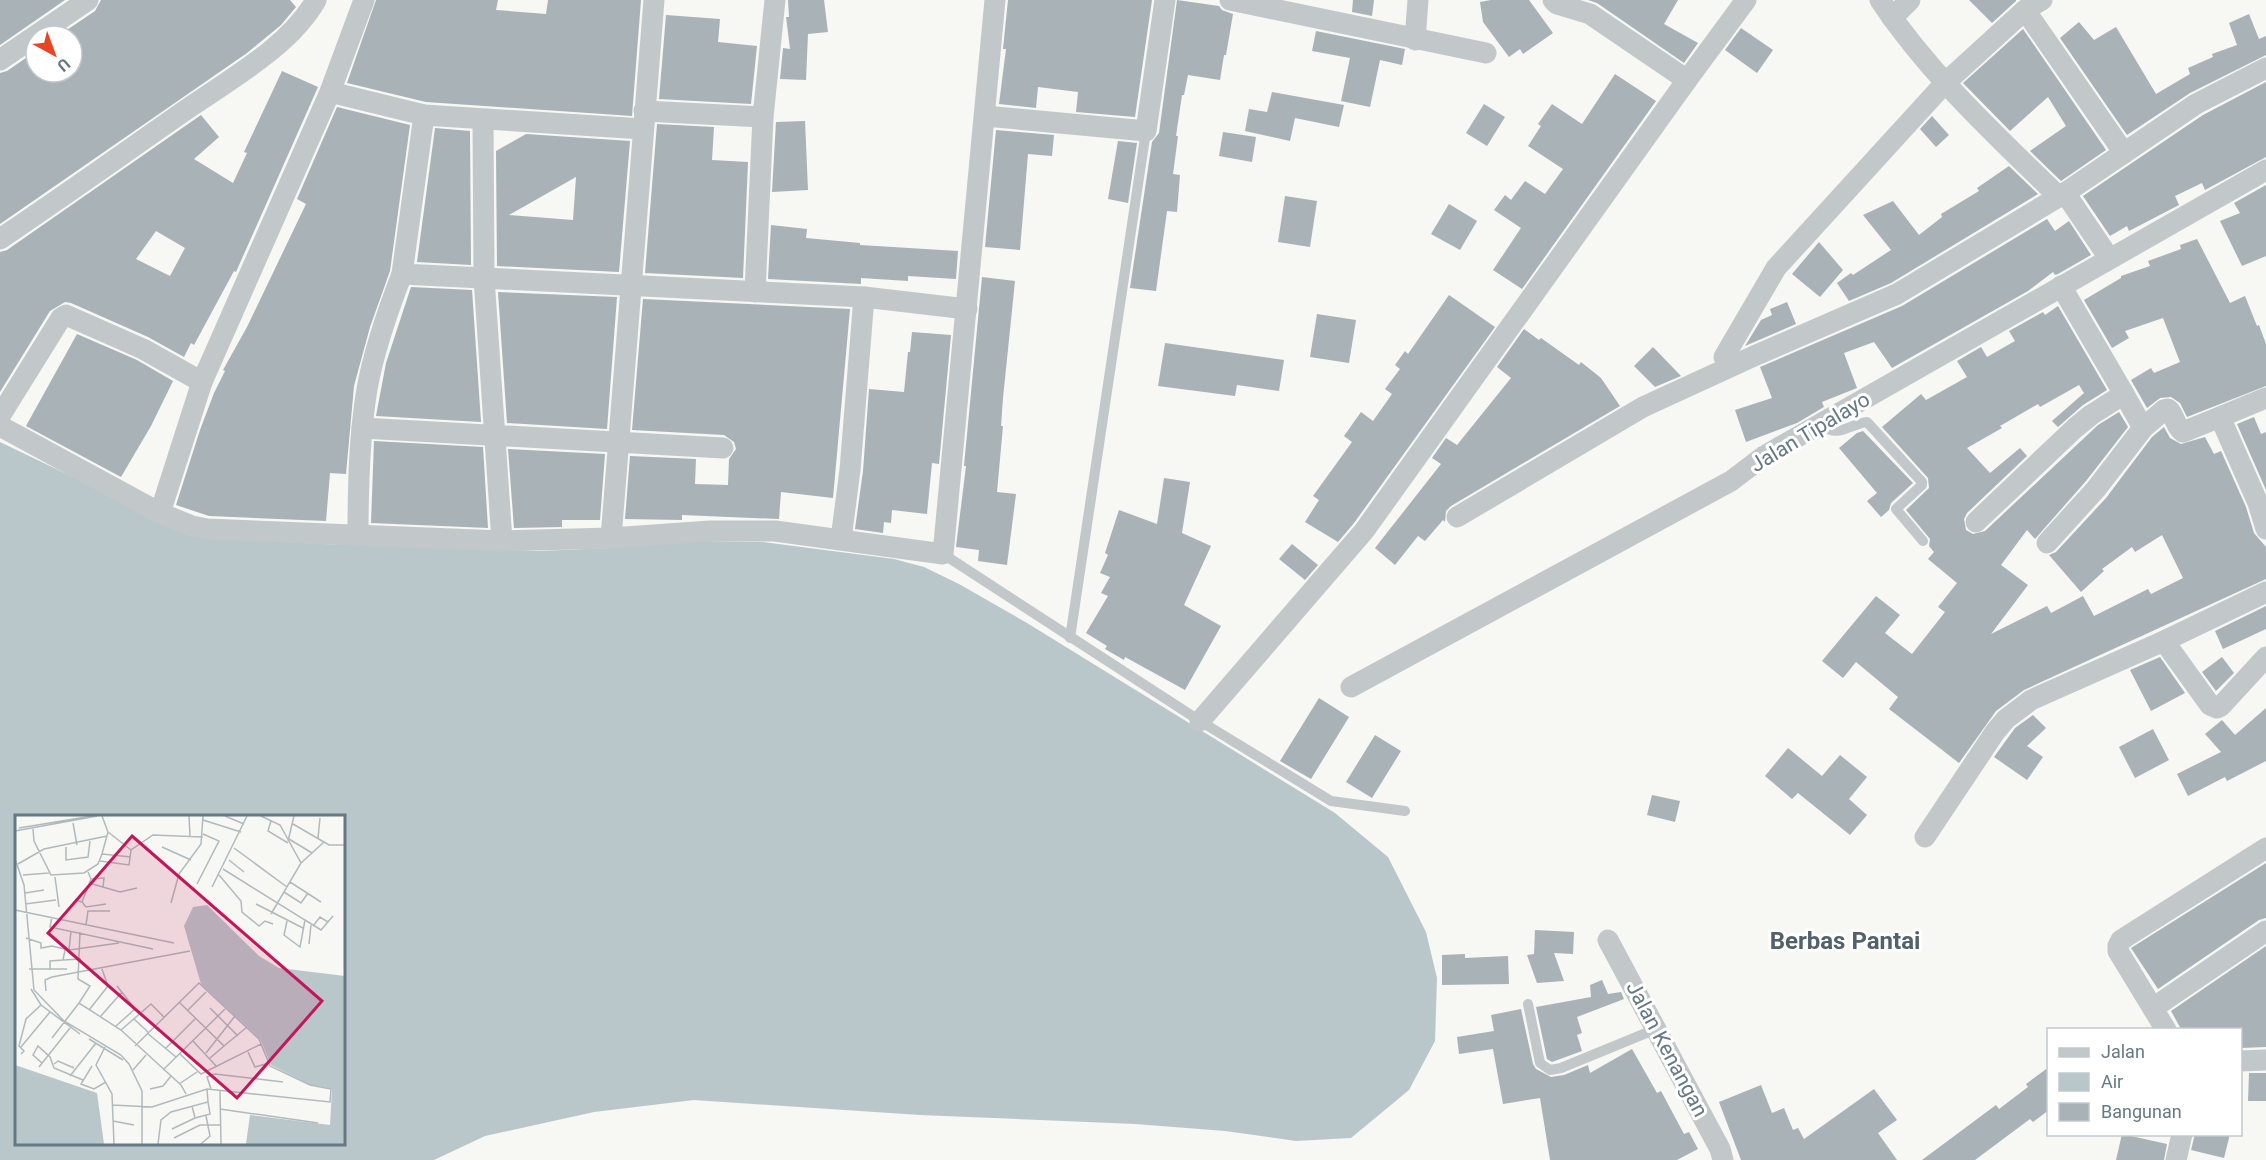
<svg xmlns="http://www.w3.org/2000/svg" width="2266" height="1160" font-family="Roboto,sans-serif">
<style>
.water{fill:#b9c7ca;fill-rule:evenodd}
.building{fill:#a8b2b7;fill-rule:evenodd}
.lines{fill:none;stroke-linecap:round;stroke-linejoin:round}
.lane{stroke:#c2c7c9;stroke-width:10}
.street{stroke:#c2c7c9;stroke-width:21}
.labels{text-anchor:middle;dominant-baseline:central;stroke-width:6;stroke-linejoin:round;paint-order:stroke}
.street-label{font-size:21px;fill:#657985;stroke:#fff}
.quarter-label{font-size:24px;font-weight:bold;fill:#53616a;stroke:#fff}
.inset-road{fill:none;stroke:#b0babd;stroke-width:1.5}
.view{fill:#c2185b;fill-opacity:0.15;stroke:#c2185b;stroke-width:3}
.inset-edge{fill:none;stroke:#657985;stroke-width:3}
</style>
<rect width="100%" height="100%" fill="#f7f7f3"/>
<path class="water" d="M0,442L198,537L322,544L537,551L611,548L701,541L763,542L894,559L924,567L959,584L1027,623L1335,813L1388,857L1426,932L1437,978L1435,1041L1409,1090L1351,1138L1296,1141L1225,1131L1135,1124L920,1115L694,1100L594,1112L485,1136L434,1160H0ZM16,816H344V1144H16Z"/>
<g class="building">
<path d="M0,0H65L0,45Z"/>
<path d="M101,0H290L296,7L281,25L247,53L0,224V73L7,71L36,51V72H72V36H58L95,11Z"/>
<path d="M376,0H498L496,10L546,14L548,0H641L632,116L426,102L347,83Z"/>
<path d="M788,0H824L828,32L808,34L806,80L780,79L783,48L790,49L786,17H789Z"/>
<path d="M1008,0H1152L1135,117L1076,112L1078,92L1038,87L1036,108L999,104L1006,49H1003Z"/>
<path d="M1177,0L1219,6L1222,10L1233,14L1226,55H1224L1220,80L1188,75L1184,95H1182L1176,136H1178L1173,174L1180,175L1177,212L1167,211L1156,291L1130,288L1152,142L1159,133Z"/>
<path d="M1353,0H1374L1372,16L1352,12Z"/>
<path d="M1491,0H1529L1553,33L1523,54L1520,49L1509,57L1483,22L1480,2Z"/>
<path d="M1588,0H1678L1664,24L1698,43L1684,63L1597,3Z"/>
<path d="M1969,0H2016V1L1992,23Z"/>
<path d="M2249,14L2259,39L2266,36V55L2190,93L2127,135L2060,38L2079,22L2094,40L2116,27L2156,94L2190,74L2188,68L2213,57L2212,54L2237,45L2229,23Z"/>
<path d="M666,15L720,19L718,42L757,46L751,104L659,99Z"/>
<path d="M1741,28L1773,50L1757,73L1725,50Z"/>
<path d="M2023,29L2106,150L2061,181L2030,151L2066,126L2048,97L2010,131L1963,83Z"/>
<path d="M1316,31L1405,49L1402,65L1380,60L1370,107L1341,101L1350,58L1312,51Z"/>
<path d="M282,71L318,87L236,272L234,271L194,345L191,343L184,357L148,337L71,303L65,302L50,311L0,392V252L7,250L30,234L201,115L219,137L194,159L233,183L247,153L244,152ZM156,231L185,248L170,276L136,259Z"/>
<path d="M1615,74L1656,101L1522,289L1493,270L1521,228L1494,210L1505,195L1511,200L1525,181L1545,194L1563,169L1528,146L1541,126L1538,124L1552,104L1582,124Z"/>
<path d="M2266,82V157L2205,190L2202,183L2175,196L2179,205L2129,231L2127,226L2110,236L2083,196L2203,115Z"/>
<path d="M1272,92L1344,105L1339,127L1295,118L1290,141L1245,131L1249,109L1267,112Z"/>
<path d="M1484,104L1505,117L1487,146L1466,133Z"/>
<path d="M337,107L410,125L390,271L370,327L354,386L346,474L330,473L326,521L209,516L176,505L200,430L214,393L225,371L223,370L247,327L306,204L297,199Z"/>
<path d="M1932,116L1949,135L1936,147L1920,129Z"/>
<path d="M805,121L808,190L772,192L776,122Z"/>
<path d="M657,124L714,127L712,160L748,162L743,278L645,273Z"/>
<path d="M435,128L470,131L471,265L417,262Z"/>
<path d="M996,130L1054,135L1052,156L1028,154L1020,250L985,247Z"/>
<path d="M1223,132L1256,137L1252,162L1219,156Z"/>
<path d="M526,134L630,141L619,272L497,266L496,151ZM576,177L573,220L509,215Z"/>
<path d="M1118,141L1137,143L1128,203L1108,199Z"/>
<path d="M2009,166L2038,194L1891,283L1849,301L1837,283L1851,273L1853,275L1891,250L1863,215L1893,201L1919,235L1942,217L1941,214L1979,191L1977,188Z"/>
<path d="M2266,185V256L2242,266L2220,221L2240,213L2234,203Z"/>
<path d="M1285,196L1317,201L1310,247L1278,242Z"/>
<path d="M1449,204L1477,221L1460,250L1431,234Z"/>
<path d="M2047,219L2055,231L2069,221L2091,255L2058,274L2055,275L2053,272L2028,291L1892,368L1874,342L1844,353L1857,388L1822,402L1824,407L1797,423L1746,442L1735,410L1772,398L1760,367L1902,306Z"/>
<path d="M771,225L807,229L806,238L860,243V245L958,251L956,279L908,276V281L861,278V284L768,279Z"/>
<path d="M2197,239L2230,303L2245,296L2257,326L2259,325L2266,344V386L2187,417L2180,403L2171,397L2160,398L2147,408L2131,380L2151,368L2154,373L2180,362L2163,318L2125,331L2129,338L2112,348L2084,300L2121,278V276L2150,266L2148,261L2181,249L2180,245Z"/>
<path d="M1819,242L1843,270L1820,297L1792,274Z"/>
<path d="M982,277L1015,281L1003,398L1001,426H1003L997,492L1016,494L1007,565L978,561L979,550L956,547L966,466H964Z"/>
<path d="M411,287L472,290L481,422L376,416L386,363Z"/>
<path d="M498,292L617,297L607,429L507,423Z"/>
<path d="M1449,295L1495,327L1354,523L1338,542L1305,522L1319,500L1313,496L1352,442L1344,436L1361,412L1373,421L1392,394L1385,389L1400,369L1395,365L1405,351L1408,354Z"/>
<path d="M643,299L850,309L833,498L781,492L779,519L682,515V520L625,519L630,456L696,459L695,484L728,485L729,459L736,449L734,442L724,435L632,430Z"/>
<path d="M1787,302L1796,324L1745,346L1761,320L1772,315L1770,309Z"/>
<path d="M2058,306L2107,390L2083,405L2058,427L2052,421L2084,393L2079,385L2040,407L2038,404L2000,426L2002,428L1967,448L1990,473L2020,448L2027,456L1967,513L1964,519L1966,530L1973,534L1985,531L2098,425L2119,412L2128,427L2086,481L2035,539L2027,530L2001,565L2028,585L1991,634L2047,606L2051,613L2083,596L2094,616L2148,589L2151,594L2183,578L2162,535L2135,552L2132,547L2102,569L2104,571L2081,592L2049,555L2056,552L2106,498L2152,437L2164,427L2170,438L2181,444L2205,437L2214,454L2221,451L2246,507L2254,533L2266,547V579L2024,690L1996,711L1959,763L1889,709L1898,697L1856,662L1843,678L1822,661L1876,596L1900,615L1885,633L1912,654L1945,612L1938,607L1957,583L1928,559L1934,552L1929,546L1930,539L1906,510L1929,488L1928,478L1882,427L1921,394L1926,400L1967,377L1957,361L1981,347L1987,357L2015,341L2009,331L2043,312L2045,315Z"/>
<path d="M1317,314L1356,320L1349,363L1310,357Z"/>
<path d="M1524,329L1539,340L1541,338L1579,365L1581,362L1601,378L1620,406L1451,506L1446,511L1445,522L1443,520L1425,541L1418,536L1395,565L1375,548L1441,464L1432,458L1446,438L1457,445L1511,378L1497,367Z"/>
<path d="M912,332L951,335L939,464L932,463L927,514L892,510L891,523L884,522L883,533L855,529L863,471L869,389L904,392L908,352H910Z"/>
<path d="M77,334L137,360L173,381L151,426L121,477L26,426Z"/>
<path d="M1165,343L1284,360L1279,391L1237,385L1235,396L1158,386Z"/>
<path d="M1653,347L1681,376L1655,387L1634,366Z"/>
<path d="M2254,417L2261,434L2266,432V490L2237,424Z"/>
<path d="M1863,431L1913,483L1891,503L1889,510L1881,517L1867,501L1877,493L1839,448L1857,433Z"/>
<path d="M374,441L483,447L488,528L371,523Z"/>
<path d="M508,449L605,454L600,520H562V527L514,528Z"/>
<path d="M1164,478L1190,482L1182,533L1211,546L1184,605L1221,626L1185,690L1125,657L1124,660L1105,649L1107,646L1086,633L1108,596L1101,593L1110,577L1100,573L1108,555L1105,553L1119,510L1157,524Z"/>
<path d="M1292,544L1318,565L1305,580L1279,559Z"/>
<path d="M2266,606V629L2223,649L2215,631Z"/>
<path d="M2160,657L2185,693L2151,711L2130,670Z"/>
<path d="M2222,657L2234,673L2216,691L2202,672Z"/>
<path d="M1319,698L1349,717L1311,779L1280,761Z"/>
<path d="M2266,708V761L2227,781L2225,777L2188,796L2177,774L2221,752L2205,734L2222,720L2235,735Z"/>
<path d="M2033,715L2046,728L2027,746L2043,757L2027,780L1994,757L2015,728Z"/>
<path d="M2153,729L2169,760L2135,778L2119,747Z"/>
<path d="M1375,735L1401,751L1372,798L1346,782Z"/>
<path d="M1788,748L1822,776L1840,755L1867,777L1849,799L1867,815L1850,835L1798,793L1792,799L1765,776Z"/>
<path d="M1652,795L1680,801L1675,822L1647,815Z"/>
<path d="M2266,863V918L2259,920L2158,989L2131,948Z"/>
<path d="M1535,930L1574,932L1573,954L1554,953L1564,981L1537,983L1527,955L1534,954Z"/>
<path d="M2266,946V1047L2241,1048V1029H2181L2171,1011Z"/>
<path d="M1465,954V958L1508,956L1509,984L1442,985V955Z"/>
<path d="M1602,980L1608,994L1621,992L1624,999L1577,1017L1582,1033L1577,1035L1582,1051L1552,1062L1547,1059L1536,1007L1591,997L1590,985Z"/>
<path d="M1521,1009L1533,1064L1536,1069L1551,1077L1564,1075L1588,1065L1590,1073L1632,1049L1657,1093L1661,1091L1684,1134L1689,1132L1698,1149L1677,1160H1550L1540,1098L1503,1104L1493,1049L1459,1054L1457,1037L1494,1031L1491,1015Z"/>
<path d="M2049,1067V1110L2033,1122L2030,1119L1975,1160H1922L1996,1105L1999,1109L2028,1087L2026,1084Z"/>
<path d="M2249,1073H2266V1101H2248Z"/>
<path d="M1761,1085L1772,1113L1784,1108L1793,1130L1798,1128L1804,1139L1874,1089L1897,1120L1878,1133L1897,1160H1741L1719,1102Z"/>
<path d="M2122,1134L2167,1144L2164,1160H2116Z"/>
<path d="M2195,1134H2230L2224,1158L2191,1150Z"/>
</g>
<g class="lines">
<g class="lane">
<path d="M1820,424C1839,439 1847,425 1867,422L1922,482V485L1896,509L1923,541"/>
<path d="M943,554L1200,721L1331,801L1405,811"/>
<path d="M1070,638L1146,131"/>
<path d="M1528,1004L1540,1063L1550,1070L1561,1068L1656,1029"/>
</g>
<g class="street">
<path d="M1230,0L1486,53"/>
<path d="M1553,0L1557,4L1590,14L1687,80"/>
<path d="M1880,0C1929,74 1996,135 2059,197"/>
<path d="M2042,0L2025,10L2124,153"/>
<path d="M1892,18L1910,0"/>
<path d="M1415,40L1418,0"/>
<path d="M0,60L88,0"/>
<path d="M330,92L424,115L643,129"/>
<path d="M644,111L763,117"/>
<path d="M424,115L402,274L864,297L967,309"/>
<path d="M985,116L1146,131L1165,0"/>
<path d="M483,120L484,278L502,541"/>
<path d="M2065,193L2109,258"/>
<path d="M0,239C61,198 120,156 180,114C225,82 289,48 316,0"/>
<path d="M755,292L763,117L775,0"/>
<path d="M1724,357L1776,268L1945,83L2025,10"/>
<path d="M2124,394L2143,428"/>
<path d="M2266,398L2220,417L2258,503L2266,529"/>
<path d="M0,416L61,318L66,315L143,349L202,382"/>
<path d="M0,426L160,513L192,526L207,529L502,541L611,538L710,531H775L943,554L995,0"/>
<path d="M362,428L723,448"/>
<path d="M160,513L202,382L330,92L364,0"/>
<path d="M1457,517L1643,407L1754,356L1897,294L2065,193L2196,104L2266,68"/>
<path d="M1976,522L2075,428L2091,415L2124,394L2061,286"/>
<path d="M358,536C358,487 359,437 367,389C374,350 388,310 402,274"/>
<path d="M611,538L654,0"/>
<path d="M841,539L850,470L864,297"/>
<path d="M2047,543L2096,489L2143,428L2164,410L2168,409C2175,415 2175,427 2183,432L2220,417"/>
<path d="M2164,641L2210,705L2217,708L2221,706L2266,657"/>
<path d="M1351,687L1731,481L1764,456L2266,170"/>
<path d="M1200,721L1364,531L1687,80L1746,0"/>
<path d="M1925,837L1995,732L2006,719L2031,700L2164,641L2266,592"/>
<path d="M1608,940L1720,1149L1723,1160"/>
<path d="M2153,1008L2266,931"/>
<path d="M2166,1030L2118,951V946L2121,940L2266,848"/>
<path d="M2240,1061L2266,1060"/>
<path d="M2176,1160L2182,1134"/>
</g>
</g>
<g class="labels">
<g class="street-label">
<text transform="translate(1810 432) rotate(-31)">Jalan Tipalayo</text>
<text transform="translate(1667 1049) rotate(62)">Jalan Kenangan</text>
</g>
<g class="quarter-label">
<text x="1845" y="941">Berbas Pantai</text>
</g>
</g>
<g transform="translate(15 815)">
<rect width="330" height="330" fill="#f7f7f3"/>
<path d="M192,90L244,141L264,153L330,161V329H231L235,300L315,310L317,274L296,270L256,250L245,224L186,169L169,111L178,92ZM0,250L82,278L89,329H0Z" fill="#b9c7ca"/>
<path class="inset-road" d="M174,1L175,21M210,1L229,9M246,1L265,10L286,48L256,99M188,5L226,17M256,6L253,16L273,28M58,8L62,30M278,9L314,30H330M4,13L77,1M18,14L19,26L36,60L69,58L83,49L87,39L93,17L87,1M0,16L82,1M93,17L116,35M303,23L305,3M274,24L297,38M273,26L279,1M51,32V45L73,42L75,26M147,32L176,45M219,33L272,72M87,39L116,42M0,44L9,70L19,175L49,206L106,240L114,249L127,276V329M214,45L229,57M85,46L114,50L116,35L138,20L188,22M286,48L309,27M3,49L29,34L92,21M208,54L290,105L285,132L269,120L272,106M8,60L34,58M204,60L226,86L227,97L244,111L250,106L258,109M40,62L44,92M76,64L89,63L88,72M275,67L306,87M74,68L105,77L122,73M182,69L204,26L188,19M197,72L232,1M269,77L286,88L293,78M10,78L29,75M60,85L67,87L76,64L73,57M67,87L71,92L91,89M156,88L164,59L186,29L188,1M10,89L41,85M241,89L288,113M0,95L159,128M37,102L35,112L138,134M290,105L306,115L318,101M71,110L73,96H95M298,111L305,102L313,107M11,123L26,128V133L37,131L54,135L56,116M294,129L296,110M54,135L104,128M48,145L66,144M14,154H52M35,155V146L48,145L50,135M102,171L124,199M16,174L26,190L65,219M31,176L30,165L37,162L175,136M164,187L209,231L195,243M64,188L75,171L63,164L65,117M195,193L223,221M74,195L93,171L87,154M172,196L191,177M85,202L107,177M119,204L133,217M101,211L120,194M106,215L136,189L149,202M132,218L161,242M37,223L64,188L106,215L166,270L171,279M74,224L108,245M178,226L202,252M209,231L232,212M6,232L35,197M90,232L81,250L97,279L99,329M151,233L180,204M233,237L240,252L254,248M191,238L220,201M6,239L9,236L4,231L11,204L26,190M165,239L186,259L246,229M27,248L18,240L23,231L35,242L39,253L68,265M39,249L43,246L59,253M77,251L66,269L79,274L91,267M24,252L55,213M118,255L131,240M148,255L210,194M55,261L81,228M164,269L182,257M135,274L148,271L156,261M196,274L192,262L200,259L268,267M205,276L206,329M97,290L137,292L192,274L315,287L316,274L295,270L255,251L244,224L184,168L120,231M177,291L180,303L195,299L193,287M205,294L303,308M98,306L119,310M157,314L180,303M159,323L185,310H205M143,329L146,305L156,297L193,287L192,274M186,329L195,321L191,301"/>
<path class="view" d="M117,21L307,186L222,283L33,118Z"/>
<rect width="330" height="330" class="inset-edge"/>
</g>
<rect x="2047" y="1028" width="195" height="108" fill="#ffffff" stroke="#c1c9ce" stroke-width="1.5"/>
<rect x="2059" y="1048" width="30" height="9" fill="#c2c7c9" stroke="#c1c9ce" stroke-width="1.5"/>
<text x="2101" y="1058" font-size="18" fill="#657985">Jalan</text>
<rect x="2059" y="1073" width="30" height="18" fill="#b9c7ca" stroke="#c1c9ce" stroke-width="1.5"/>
<text x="2101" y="1088" font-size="18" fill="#657985">Air</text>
<rect x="2059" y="1103" width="30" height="18" fill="#a8b2b7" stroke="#c1c9ce" stroke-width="1.5"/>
<text x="2101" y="1118" font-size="18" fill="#657985">Bangunan</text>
<g transform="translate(54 54) rotate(139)"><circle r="28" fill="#ffffff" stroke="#c1c9ce" stroke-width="1.5"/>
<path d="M0-4.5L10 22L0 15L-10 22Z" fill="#e84522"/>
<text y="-9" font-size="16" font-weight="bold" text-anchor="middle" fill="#657985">U</text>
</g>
</svg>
